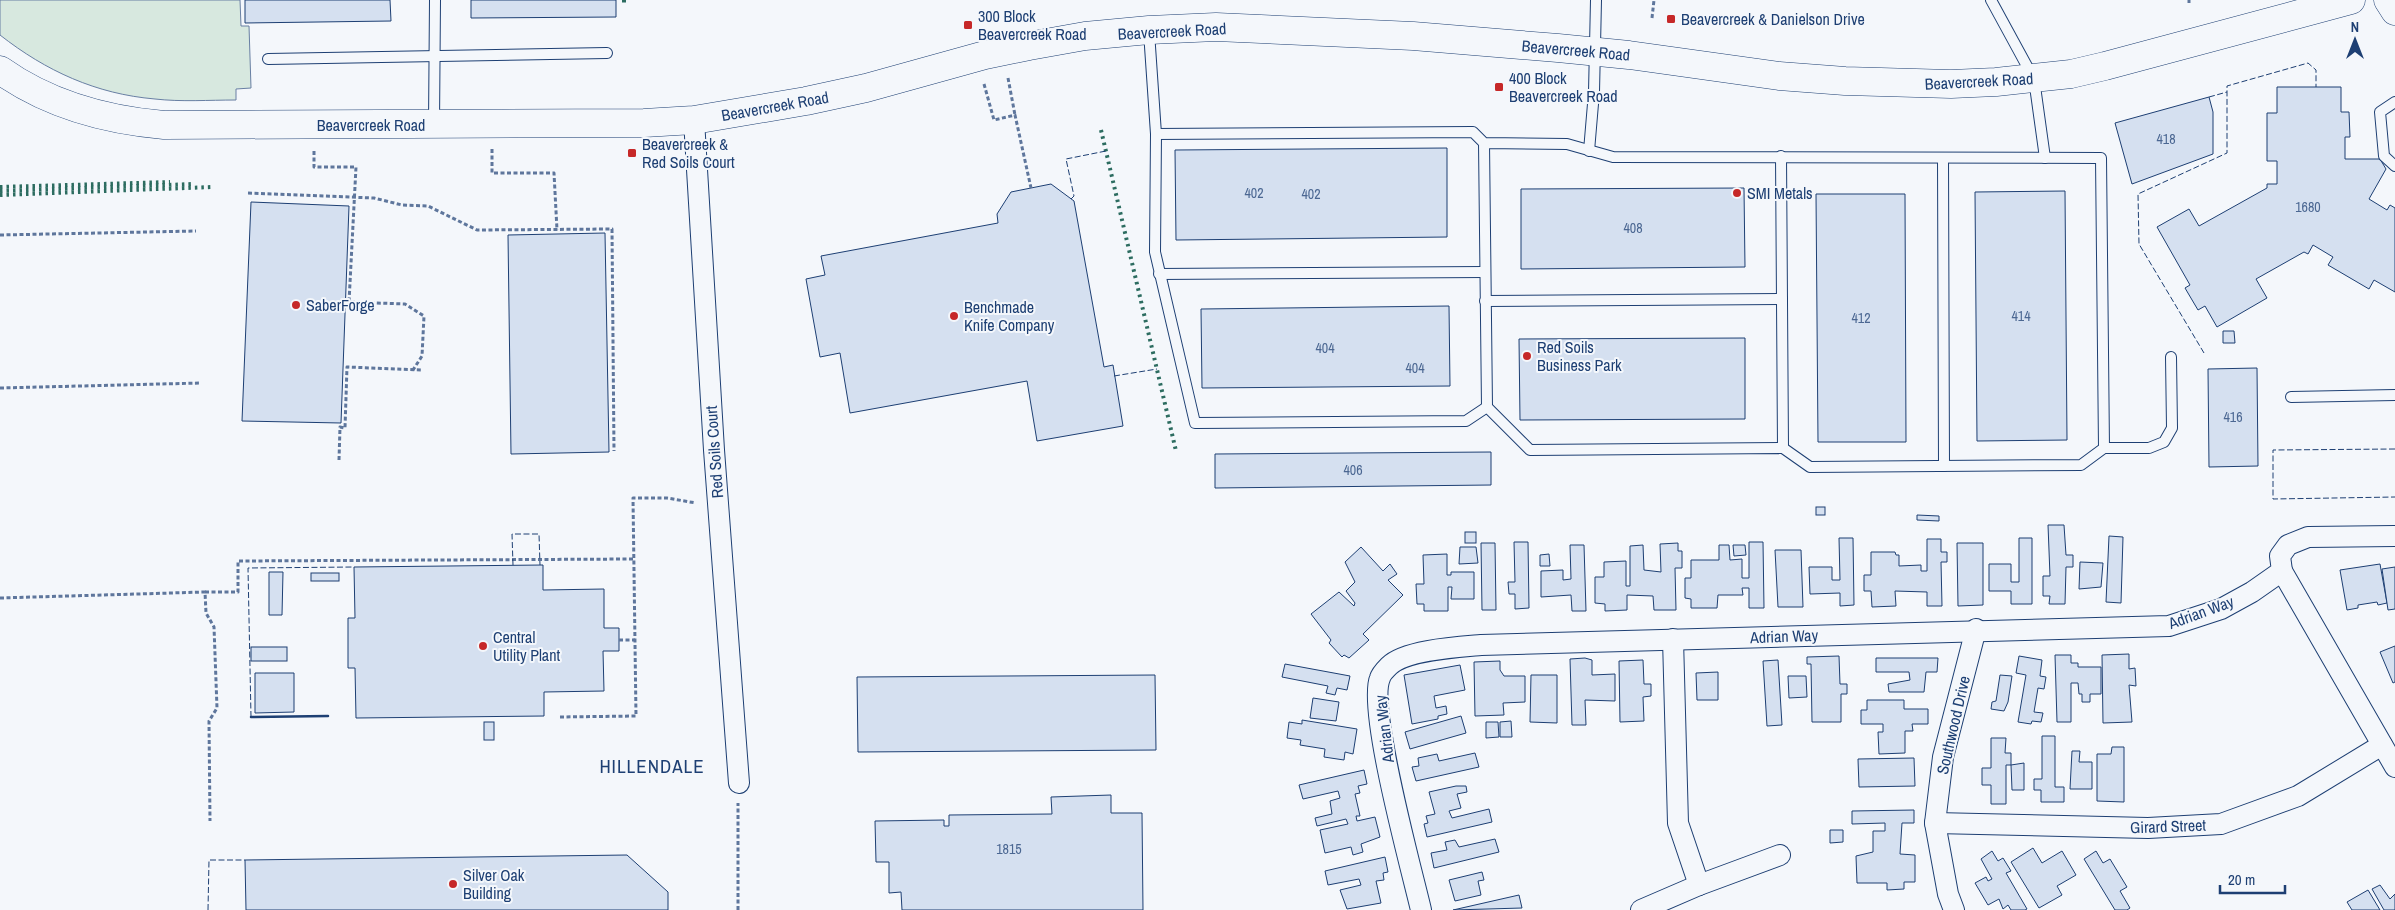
<svg xmlns="http://www.w3.org/2000/svg" width="2395" height="910" font-family="'Archivo Narrow',sans-serif">
<style>
.green{fill:#d7e8df;stroke:#687fa3}
.building{fill:#d5e0f0;stroke:#1d3f73}
.lines{fill:none;stroke-linecap:round;stroke-linejoin:round}
.lane-casing{stroke:#1d3f73;stroke-width:12}
.street-casing{stroke:#1d3f73;stroke-width:22}
.secondary-casing{stroke:#1d3f73;stroke-width:29}
.path{stroke:#5e769c;stroke-width:3;stroke-dasharray:4 2.5;stroke-linecap:butt}
.lane{stroke:#f4f7fb;stroke-width:10}
.street{stroke:#f4f7fb;stroke-width:20}
.secondary{stroke:#f4f7fb;stroke-width:28}
.hedge{stroke:#2c6c60;stroke-width:4;stroke-dasharray:2.5 4;stroke-linecap:butt}
.fence{stroke:#1d3f73;stroke-width:1;stroke-dasharray:6 2.5;stroke-linecap:butt}
.wall{stroke:#1d3f73;stroke-width:2.5}
.poi-dot{fill:#c62828;stroke:#f4f7fb;stroke-width:2}
.labels{text-anchor:middle;dominant-baseline:central;stroke-width:4;stroke-linejoin:round;paint-order:stroke}
.number-label{font-size:14px;fill:#4b6792}
.poi-label{font-size:16px;fill:#1d3f73;stroke:#f4f7fb;text-anchor:start}
.street-label{font-size:16px;fill:#1d3f73;stroke:#f4f7fb}
.quarter-label{font-size:19px;letter-spacing:1px;fill:#1d3f73;stroke:#f4f7fb}
</style>
<rect width="100%" height="100%" fill="#f4f7fb"/>
<path class="green" d="M0,0H240L241,26H249L251,88L236,89V100C209,100 181,102 155,99C96,94 46,71 0,35Z"/>
<g class="building">
<path d="M245,0H390L391,21L245,23Z"/>
<path d="M471,0H616V17L471,18Z"/>
<path d="M2277,87H2341V112H2349L2350,137H2345V159H2380L2386,169L2369,199L2387,210L2390,205L2395,208V292L2374,280L2369,289L2328,265L2333,257L2313,245L2308,254L2304,252L2256,279L2267,298L2217,327L2205,306L2198,310L2185,288L2190,285L2157,227L2189,209L2199,226L2267,188V184H2277V161H2267V113H2277Z"/>
<path d="M2209,97L2213,112V154L2132,184L2115,123Z"/>
<path d="M1447,148V237L1176,240L1175,150Z"/>
<path d="M1051,184L1074,201L1104,367L1113,365L1123,426L1037,441L1027,381L850,413L840,353L820,357L806,279L825,275L821,256L998,223L997,214L1011,192Z"/>
<path d="M1744,188L1745,267L1521,269V189Z"/>
<path d="M2065,191L2067,440L1977,441L1975,192Z"/>
<path d="M1816,194H1905L1906,442H1818Z"/>
<path d="M251,202L349,206L341,423L242,421Z"/>
<path d="M605,233L609,452L511,454L508,235Z"/>
<path d="M1449,306L1450,386L1202,388L1201,309Z"/>
<path d="M2223,331H2234L2235,343H2223Z"/>
<path d="M1745,338V419L1520,420L1519,339Z"/>
<path d="M2257,368L2258,466L2209,467L2208,369Z"/>
<path d="M1491,452V485L1215,488V454Z"/>
<rect x="1816" y="507" width="9" height="8"/>
<path d="M1917,515L1939,516V521L1917,520Z"/>
<path d="M2048,525H2064L2066,555H2073V567H2066L2065,604H2049L2050,596H2043V576H2050Z"/>
<rect x="1465" y="532" width="11" height="11"/>
<path d="M2109,536L2123,537L2121,603L2106,602Z"/>
<path d="M1839,538H1853L1854,605L1840,606V593L1810,594L1809,567H1832V580H1840Z"/>
<path d="M2019,538H2032V604H2011V591H1989V564H2011V582H2019Z"/>
<path d="M1927,539H1941V552H1947V562H1941L1942,606H1927V592L1895,591L1896,606L1872,607L1871,591H1864V575H1871V552H1895L1896,555H1899V566L1921,565V571H1927Z"/>
<path d="M1514,542H1528L1529,608L1515,609V594H1509L1508,582H1515Z"/>
<path d="M1749,542H1763L1764,608H1749V588H1742L1743,595H1718L1717,608H1691V599L1685,598V578H1691V560H1719V545H1729L1730,560L1742,559V578H1749Z"/>
<path d="M1481,543H1495L1496,610H1482Z"/>
<path d="M1678,543V551H1682V568H1675L1676,610H1654L1653,596L1627,595V610L1605,611V604L1595,603V577H1604V562L1626,561V586H1630V546L1643,545L1644,570L1661,572L1660,544Z"/>
<path d="M1957,543H1983V605L1958,606Z"/>
<path d="M1570,545H1584L1586,611H1572L1571,595L1541,597V571L1563,570V580L1571,579Z"/>
<path d="M1733,545H1745L1746,555L1734,556Z"/>
<path d="M1361,547L1383,571L1390,564L1397,574L1388,580L1403,595L1363,634L1369,640L1349,658L1344,655L1342,657L1329,643L1331,640L1311,614L1339,592L1354,606L1355,603L1346,591L1355,582L1345,562Z"/>
<path d="M1460,547H1476L1478,563L1459,564Z"/>
<path d="M1775,550H1801L1803,607H1778Z"/>
<path d="M1447,554V575H1451V572H1474V599H1451L1452,587H1448V611H1424V604H1417L1416,584H1424L1423,555Z"/>
<path d="M1549,554L1550,566H1540V555Z"/>
<path d="M2080,562L2103,563L2101,587L2079,589Z"/>
<path d="M2380,564L2387,603L2378,605L2377,602L2358,605V608L2347,610L2340,570Z"/>
<path d="M543,565V590L604,589V628H619V651H603L604,691L544,692V716L356,718L355,668H348V618H355L354,567Z"/>
<path d="M2395,567V609L2388,610L2382,569Z"/>
<path d="M269,572H283L282,615H269Z"/>
<rect x="311" y="573" width="28" height="8"/>
<path d="M2395,646V682L2393,683L2380,652Z"/>
<rect x="251" y="647" width="36" height="14"/>
<path d="M2129,654V669L2135,668L2136,686L2129,685L2132,722L2103,723L2102,655Z"/>
<path d="M2055,655H2071V663H2078V667H2101V694H2090V702H2082V694H2079L2078,683H2071V722H2057Z"/>
<path d="M1839,656L1840,684H1847V694H1841V722H1812L1811,664H1807V657Z"/>
<path d="M2019,656L2042,660L2040,676L2046,677L2044,689L2038,688L2034,712L2043,713L2041,722L2032,721L2031,724L2018,722L2026,675L2016,673Z"/>
<path d="M1585,658L1592,660V675L1615,674V701L1585,700L1586,725H1572L1570,659Z"/>
<path d="M1876,658H1938L1937,672H1926L1924,692H1889L1888,684L1910,680L1909,672H1876Z"/>
<path d="M1643,660L1644,684H1651V696L1643,697L1644,721L1620,722L1619,661Z"/>
<path d="M1778,660L1782,725L1767,726L1763,661Z"/>
<path d="M1500,661V670L1504,676H1525V702L1503,703L1504,715L1475,716L1474,662Z"/>
<path d="M1285,664L1350,676L1347,690L1337,688L1335,695L1326,693L1328,686L1282,677Z"/>
<path d="M1460,665L1465,690L1434,696L1436,708L1446,706L1447,714L1438,716V719L1412,724L1404,675Z"/>
<path d="M1718,672V700H1697L1696,673Z"/>
<path d="M255,673H294V712L255,713Z"/>
<path d="M1155,675L1156,750L858,752L857,677Z"/>
<path d="M1531,675H1557V723L1530,722Z"/>
<path d="M2000,675L2012,676L2008,702L2004,711L1991,709L1992,702L1996,701Z"/>
<path d="M1788,676H1806L1807,697L1789,698Z"/>
<path d="M1313,698L1339,702L1336,721L1310,718Z"/>
<path d="M1867,700H1904V709H1928V724H1912L1913,731H1905V753L1879,754L1878,732H1883V724H1861V710H1867Z"/>
<path d="M1461,716L1466,733L1410,749L1405,732Z"/>
<path d="M1302,720L1357,729L1353,754L1345,752L1344,760L1324,757L1325,749L1300,745L1301,740L1287,738L1289,722L1302,724Z"/>
<path d="M1511,721L1512,737H1500V722Z"/>
<rect x="484" y="722" width="10" height="18"/>
<path d="M1486,722H1498L1499,737L1486,738Z"/>
<path d="M2042,736H2055V787H2064V802H2041V790H2034V779H2042Z"/>
<path d="M1991,738H2006L2005,753H2011V765H2006V804H1991V785H1982V768H1991Z"/>
<path d="M2112,747H2124V802L2097,801V754H2111Z"/>
<path d="M2072,751H2080L2079,762H2092V789H2070Z"/>
<path d="M1475,753L1479,767L1416,781L1412,767L1419,766L1418,758L1437,754L1439,761Z"/>
<path d="M1914,758L1915,786L1859,787L1858,759Z"/>
<path d="M2024,763V790H2012L2011,765Z"/>
<path d="M1364,770L1367,784L1358,786L1360,793L1355,794L1360,816H1356L1357,821L1375,817L1380,837L1361,844L1363,852L1353,855L1351,847L1325,853L1320,830L1348,824L1346,819L1317,826L1315,818L1332,814L1330,801L1340,798L1338,791L1303,799L1299,785Z"/>
<path d="M1456,786H1466L1467,792L1457,794L1461,808L1449,811L1452,818L1489,809L1492,822L1427,837L1424,824L1428,823L1426,816L1435,814L1429,792Z"/>
<path d="M1111,795V813H1142L1143,910H902L901,892L889,893V862H876L875,821L944,820V826H949V815L1052,814L1051,797Z"/>
<path d="M1914,810V823H1902L1900,854L1915,855V882H1904V889L1887,890V883H1857L1856,856L1873,852V831H1885V823L1852,824V811Z"/>
<path d="M1830,830H1843V842L1830,843Z"/>
<path d="M1495,839L1499,852L1434,868L1431,853L1447,850L1445,842L1455,840L1459,847Z"/>
<path d="M2033,848L2042,863L2062,851L2076,875L2057,886L2062,895L2039,908L2011,862Z"/>
<path d="M1992,851L1998,861L2003,858L2011,871L2006,873L2027,909L2025,910H2011L2008,905L2003,909L1999,899L1988,905L1975,883L1986,877L1988,881L1992,879L1981,859Z"/>
<path d="M2096,851L2103,863L2110,859L2127,887L2120,891L2130,908L2127,910H2115L2084,859Z"/>
<path d="M627,855L668,892V910H246L245,860Z"/>
<path d="M1385,857L1388,872L1383,873L1384,880L1376,881L1381,903L1347,909L1340,890L1361,885L1359,879L1328,885L1325,871Z"/>
<path d="M1482,872L1484,880L1478,881L1481,895L1455,901L1449,880Z"/>
<path d="M2380,885L2390,899L2395,894V910H2384L2372,889Z"/>
<path d="M2368,890L2380,910H2352L2347,902Z"/>
<path d="M1519,895L1522,908L1453,910Z"/>
</g>
<g class="lines">
<defs>
<g id="lane">
<path d="M1991,0L2034,79L2045,158"/>
<path d="M1149,32L1156,134L1155,252L1195,423L1466,421L1487,407"/>
<path d="M268,59L607,53"/>
<path d="M2395,102L2380,112L2384,156L2395,166"/>
<path d="M434,124L435,0"/>
<path d="M1156,134L1473,132L1484,143L1487,407L1530,450L1783,448L1810,467L2081,465L2104,448L2101,158L1613,157L1567,144L1484,143"/>
<path d="M1589,151L1594,92L1596,0"/>
<path d="M1781,156L1783,448"/>
<path d="M1943,158L1944,466"/>
<path d="M1159,274L1485,272"/>
<path d="M1485,301L1782,299"/>
<path d="M2291,397L2395,395"/>
<path d="M2104,448H2149L2164,442L2172,428L2171,357"/>
</g>
<g id="street">
<path d="M694,120L714,450L739,783"/>
<path d="M2282,571L2395,767"/>
<path d="M1673,639L1678,823L1699,885L1780,855"/>
<path d="M1935,823L2148,828L2221,824L2298,796L2382,745"/>
<path d="M1421,910C1412,871 1367,708 1380,678C1381,674 1386,669 1389,666C1405,650 1458,647 1481,645L2169,626L2221,609L2252,592L2282,571L2280,556L2288,545L2308,537L2395,536"/>
<path d="M1641,910L1699,885"/>
<path d="M1954,910L1948,894L1935,823L1943,757L1976,629"/>
</g>
<g id="secondary">
<path d="M2388,0L2395,11"/>
<path d="M0,70C49,105 105,120 164,125L644,123L694,120L806,101L866,88L985,55L1029,46L1085,36L1149,30L1216,27L1413,36L1558,48L1629,55L1779,76L1845,81L1951,84L1996,82L2071,74L2105,66L2351,0"/>
</g>
</defs>
<use href="#lane" class="lane-casing"/>
<use href="#street" class="street-casing"/>
<use href="#secondary" class="secondary-casing"/>
<g class="path">
<path d="M2189,3V0"/>
<path d="M1652,18L1654,0"/>
<path d="M1008,78L1015,115"/>
<path d="M984,84L994,120L1015,115L1031,188"/>
<path d="M492,149V173H554L557,230"/>
<path d="M314,151V167H356L349,302L405,304L424,316L422,356L413,370"/>
<path d="M248,193L374,198L402,205L428,206L477,230L612,229L614,451"/>
<path d="M0,235L196,231"/>
<path d="M0,388L201,383"/>
<path d="M339,460L340,427L345,428L347,367L421,370"/>
<path d="M205,592H238V561L634,559"/>
<path d="M0,598L205,592L206,613L214,627L217,708L209,721L210,821"/>
<path d="M619,640H635"/>
<path d="M560,717L636,716L633,498H667L696,503"/>
<path d="M738,910V803"/>
</g>
<use href="#lane" class="lane"/>
<use href="#street" class="street"/>
<use href="#secondary" class="secondary"/>
<g class="hedge">
<path d="M624,0V4"/>
<path d="M1101,130L1176,451"/>
<path d="M0,187L170,182"/>
<path d="M0,191L193,184"/>
<path d="M0,195L212,187"/>
</g>
<g class="fence">
<path d="M2209,97L2227,92"/>
<path d="M1071,199L1074,196L1066,159L1106,151"/>
<path d="M2204,353L2139,244L2138,194L2227,153V86L2308,63L2316,70V87"/>
<path d="M1114,376L1157,369"/>
<path d="M2395,449L2273,450V499L2395,497"/>
<path d="M513,565L512,534H539L540,565"/>
<path d="M251,717L248,568L354,567"/>
<path d="M208,910L209,860H245"/>
</g>
<path class="wall" d="M251,717L328,716"/>
</g>
<g class="poi-dot">
<rect x="1666" y="14" width="10" height="10" rx="2.5"/>
<rect x="963" y="20" width="10" height="10" rx="2.5"/>
<rect x="1494" y="82" width="10" height="10" rx="2.5"/>
<rect x="627" y="148" width="10" height="10" rx="2.5"/>
<circle cx="1737" cy="193" r="5"/>
<circle cx="296" cy="305" r="5"/>
<circle cx="954" cy="316" r="5"/>
<circle cx="1527" cy="356" r="5"/>
<circle cx="483" cy="646" r="5"/>
<circle cx="453" cy="884" r="5"/>
</g>
<g class="labels">
<g class="number-label">
<text x="2166" y="139">418</text>
<text x="1254" y="193">402</text>
<text x="1311" y="194">402</text>
<text x="2308" y="207">1680</text>
<text x="1633" y="228">408</text>
<text x="2021" y="316">414</text>
<text x="1861" y="318">412</text>
<text x="1325" y="348">404</text>
<text x="1415" y="368">404</text>
<text x="2233" y="417">416</text>
<text x="1353" y="470">406</text>
<text x="1009" y="849">1815</text>
</g>
<g class="poi-label">
<text x="978" y="16">300 Block<tspan x="978" dy="18">Beavercreek Road</tspan></text>
<text x="1681" y="19">Beavercreek &amp; Danielson Drive</text>
<text x="1509" y="78">400 Block<tspan x="1509" dy="18">Beavercreek Road</tspan></text>
<text x="642" y="144">Beavercreek &amp;<tspan x="642" dy="18">Red Soils Court</tspan></text>
<text x="1747" y="193">SMI Metals</text>
<text x="306" y="305">SaberForge</text>
<text x="964" y="307">Benchmade<tspan x="964" dy="18">Knife Company</tspan></text>
<text x="1537" y="347">Red Soils<tspan x="1537" dy="18">Business Park</tspan></text>
<text x="493" y="637">Central<tspan x="493" dy="18">Utility Plant</tspan></text>
<text x="463" y="875">Silver Oak<tspan x="463" dy="18">Building</tspan></text>
</g>
<g class="street-label">
<text transform="translate(1172 31) rotate(-3)">Beavercreek Road</text>
<text transform="translate(1576 50) rotate(5)">Beavercreek Road</text>
<text transform="translate(1979 81) rotate(-3)">Beavercreek Road</text>
<text transform="translate(775 106) rotate(-10)">Beavercreek Road</text>
<text x="371" y="125">Beavercreek Road</text>
<text transform="translate(714 452) rotate(-94)">Red Soils Court</text>
<text transform="translate(2201 612) rotate(-20)">Adrian Way</text>
<text transform="translate(1784 636) rotate(-2)">Adrian Way</text>
<text transform="translate(1953 725) rotate(-77)">Southwood Drive</text>
<text transform="translate(1384 729) rotate(-97)">Adrian Way</text>
<text transform="translate(2168 826) rotate(-2)">Girard Street</text>
</g>
<g class="quarter-label">
<text x="652" y="766">HILLENDALE</text>
</g>
</g>
<g transform="translate(2355 40)" stroke="#f4f7fb" stroke-width="4" paint-order="stroke">
<path d="M0-4L9 19L0 12L-9 19Z" fill="#1d3f73"/>
<text y="-8" font-size="14" font-weight="bold" text-anchor="middle" fill="#1d3f73">N</text>
</g>
<path d="M2220 885v8h65v-8" fill="none" stroke="#1d3f73" stroke-width="2.5"/>
<text x="2228" y="885" font-size="15" fill="#1d3f73" stroke="#f4f7fb" stroke-width="4" paint-order="stroke">20 m</text>
</svg>
